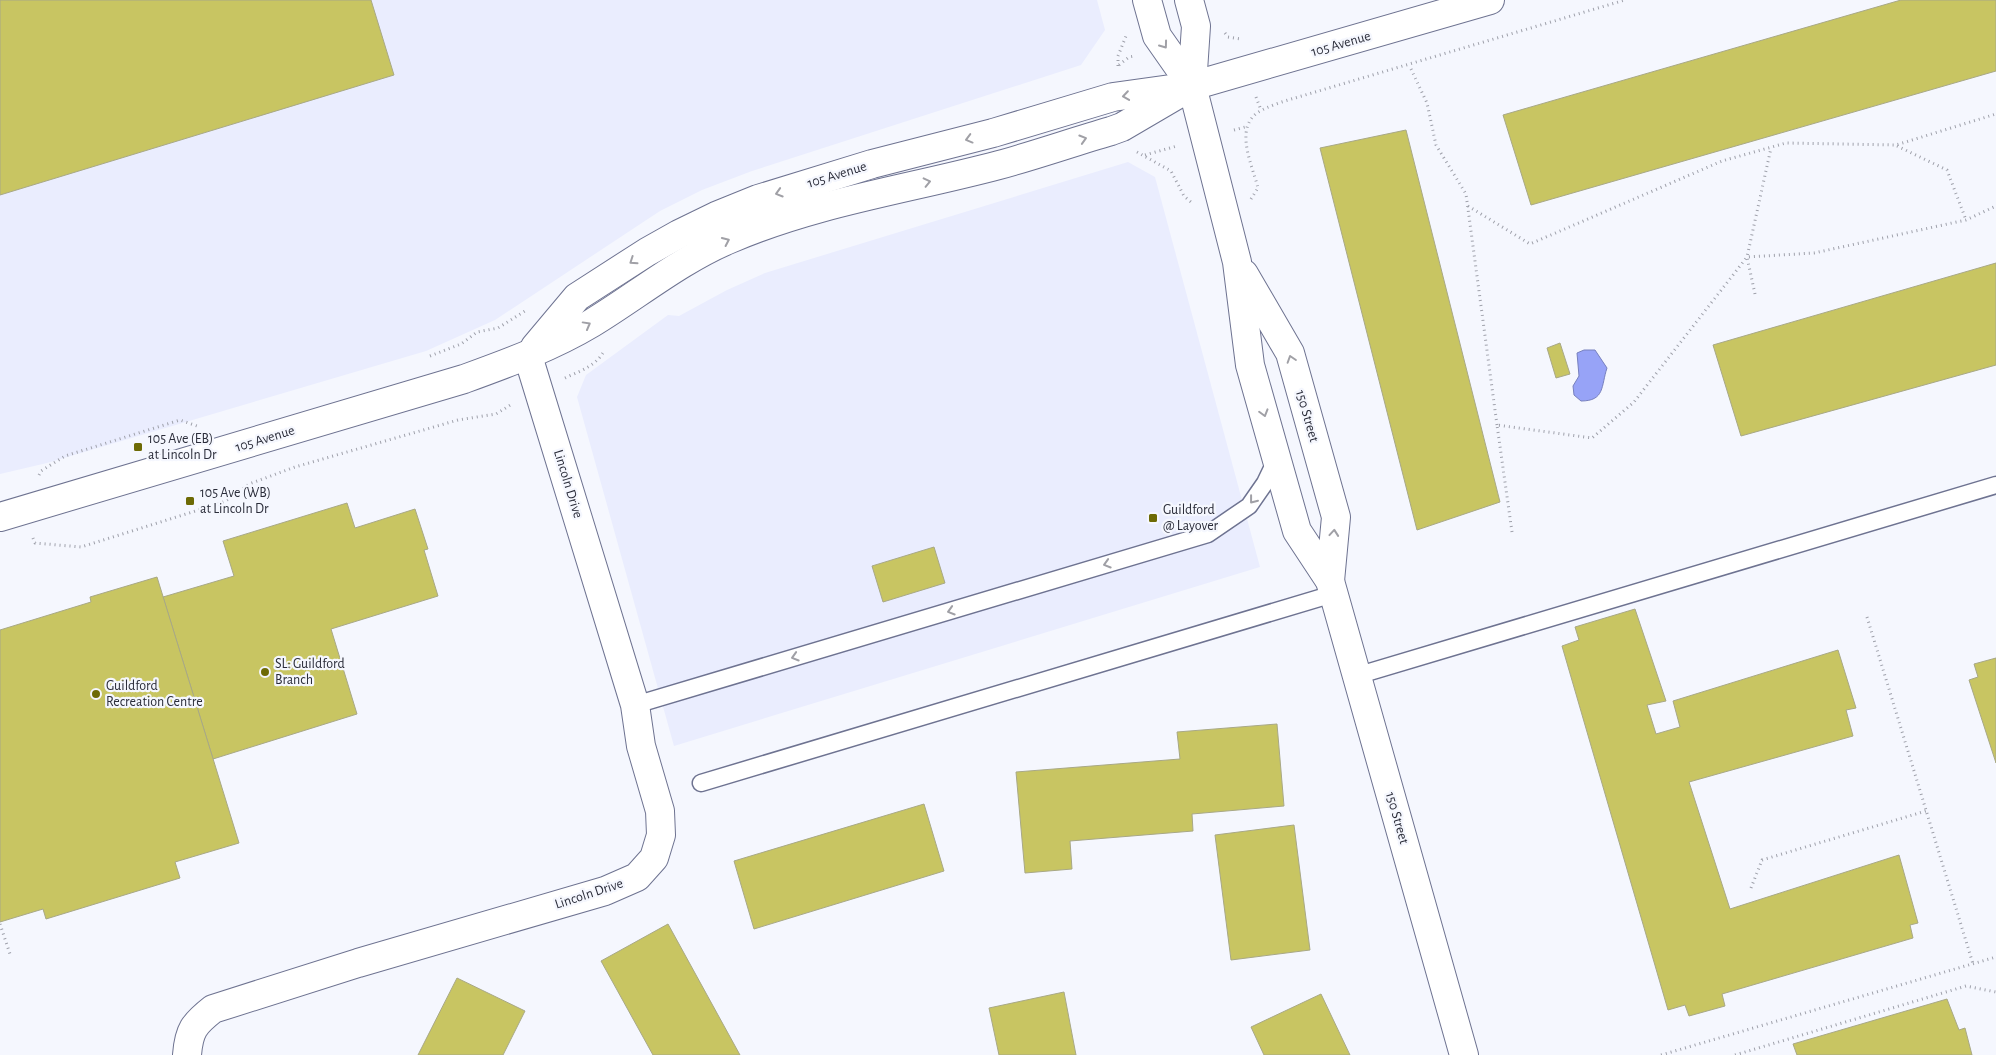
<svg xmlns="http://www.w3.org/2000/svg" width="1996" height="1055" font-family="'Alegreya Sans',sans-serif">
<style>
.built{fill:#eaedfe}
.water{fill:#97a3f7;stroke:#7780be}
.building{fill:#c8c562;stroke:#a8a886}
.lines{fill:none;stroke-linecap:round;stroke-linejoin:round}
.service-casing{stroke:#6e7391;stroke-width:19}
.minor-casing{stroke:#6e7391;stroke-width:30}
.tertiary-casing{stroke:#6e7391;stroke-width:30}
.secondary-casing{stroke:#6e7391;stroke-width:30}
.path{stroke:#9fa1ab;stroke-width:3;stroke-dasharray:1 4;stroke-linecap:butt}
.service{stroke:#fff;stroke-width:16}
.minor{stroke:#fff;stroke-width:28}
.tertiary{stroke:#fff;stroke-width:28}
.secondary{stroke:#fff;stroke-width:28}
.oneway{stroke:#a0a0a6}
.poi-dot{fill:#6d6a05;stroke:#f5f7fe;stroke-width:2}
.labels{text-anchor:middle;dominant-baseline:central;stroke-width:4.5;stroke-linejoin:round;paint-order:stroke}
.street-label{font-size:14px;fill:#2b2d3a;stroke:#f5f7fe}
.poi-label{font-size:14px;fill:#2b2d3a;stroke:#f5f7fe;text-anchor:start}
</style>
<rect width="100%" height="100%" fill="#f5f7fe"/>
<g class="built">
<path d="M0,0H1097L1105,30L1081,65L752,171L702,190L660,211L495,320L426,351L47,463L0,474Z"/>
<path d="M1128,162L1155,177L1260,567L674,746L577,397L586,375L668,315L679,316L727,290L765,273Z"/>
</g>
<path class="water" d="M1584,350H1595L1607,368C1601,386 1605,401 1581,401L1574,395L1573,386L1579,376L1577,353Z"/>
<g class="building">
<path d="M0,0H371L394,75L0,195Z"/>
<path d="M1901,0H1996V71L1531,205L1503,115Z"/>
<path d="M1406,130L1500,502L1417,530L1320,148Z"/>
<path d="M1996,263V365L1741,436L1713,345Z"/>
<path d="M1560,343L1570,374L1556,378L1547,348Z"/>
<path d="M347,503L355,528L415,509L428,549L424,550L438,596L331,629L357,714L213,759L163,597L234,576L223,541Z"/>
<path d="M934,547L945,583L883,602L872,566Z"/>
<path d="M157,577L239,843L175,862L180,878L46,919L43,909L0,922V630L91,602L90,597Z"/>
<path d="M1635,609L1666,701L1647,705L1656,734L1680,727L1673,701L1838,650L1856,708L1846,710L1853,736L1689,782L1730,909L1899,855L1918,923L1910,925L1913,938L1722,994L1725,1006L1689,1016L1685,1005L1668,1010L1562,646L1579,640L1575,627Z"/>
<path d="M1996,658V763L1969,680L1978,677L1974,664Z"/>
<path d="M1277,724L1284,806L1192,814L1193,831L1070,841L1072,869L1025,873L1016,772L1180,759L1177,732Z"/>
<path d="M924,804L944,871L754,929L734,861Z"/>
<path d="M1294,825L1310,950L1231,960L1215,835Z"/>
<path d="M668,924L740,1055H653L601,961Z"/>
<path d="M457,978L525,1011L503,1055H418Z"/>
<path d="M1064,992L1076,1055H999L989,1008Z"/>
<path d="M1321,994L1350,1055H1264L1251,1027Z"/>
<path d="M1947,999L1959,1030L1965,1028L1972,1055H1797L1793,1044Z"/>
</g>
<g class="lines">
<defs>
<g id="service">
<path d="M1356,676L1996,485"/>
<path d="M635,705L1208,534L1249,506L1265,483L1277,458"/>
<path d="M701,783L1333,594"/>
</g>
<path id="minor" d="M187,1055C189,1030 194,1024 213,1009L358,963L605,891L637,877L654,858L661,835L660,811L641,746L635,705L528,356"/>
<g id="tertiary">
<path d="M535,347L577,297L647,252L679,234L716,216L758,199L872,164L993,133L1113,97L1192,86L1490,0"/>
<path d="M0,517L464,379C508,363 552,347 592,323C638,295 680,260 730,239C816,202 909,189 999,165C1036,155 1073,142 1111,131L1122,127L1192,86"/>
</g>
<g id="secondary">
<path d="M1147,0L1157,36L1192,86L1237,262L1250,365L1297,531L1330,581L1464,1055"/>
<path d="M1189,0L1196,26L1192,86"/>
<path d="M1244,274L1290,353L1336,517L1330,581"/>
</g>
</defs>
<use href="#service" class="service-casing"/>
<use href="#minor" class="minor-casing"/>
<use href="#tertiary" class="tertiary-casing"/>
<use href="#secondary" class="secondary-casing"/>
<g class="path">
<path d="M1225,33L1228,37L1241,39"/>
<path d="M1119,65L1129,57L1135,56"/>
<path d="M1118,66V56L1126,36"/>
<path d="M1411,69L1427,103L1436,145L1466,194L1497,425"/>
<path d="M1256,97L1261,110"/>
<path d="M1234,130L1245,127"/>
<path d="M1897,146L1947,170L1966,220"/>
<path d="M1137,152L1171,171L1184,196L1191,202"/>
<path d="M1145,155L1177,146"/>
<path d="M1251,199L1258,188C1252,164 1232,125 1262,110C1272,105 1284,101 1295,98L1625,0"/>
<path d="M1468,206L1530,244L1722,161L1786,143L1896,145L1996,114"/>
<path d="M1755,294L1747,257L1771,148"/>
<path d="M430,356L461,344L477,332L498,328L525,311"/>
<path d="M565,378C580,371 596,366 604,351"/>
<path d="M39,475L41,471L65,456L180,420L197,426"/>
<path d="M1512,532L1497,425L1592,438L1634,402L1747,257L1814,253L1966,220L1996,206"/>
<path d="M33,538L35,543L81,547L221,503L233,497L249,484L295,467L458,420L496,414L512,404"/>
<path d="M1867,617L1973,964"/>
<path d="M1751,888L1762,860L1926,811"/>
<path d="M0,924L10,954"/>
<path d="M1661,1055L1996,957"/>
<path d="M1735,1055L1966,986L1996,992"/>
</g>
<use href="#service" class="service"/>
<use href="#minor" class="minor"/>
<use href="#tertiary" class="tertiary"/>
<use href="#secondary" class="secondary"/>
</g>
<defs><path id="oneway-chevron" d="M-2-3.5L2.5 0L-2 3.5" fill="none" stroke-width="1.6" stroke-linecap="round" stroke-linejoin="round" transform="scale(1.25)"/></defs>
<g class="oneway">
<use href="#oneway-chevron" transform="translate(1164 45) rotate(54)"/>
<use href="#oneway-chevron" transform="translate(1126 96) rotate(172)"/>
<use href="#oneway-chevron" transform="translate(969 139) rotate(165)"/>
<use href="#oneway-chevron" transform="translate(1083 139) rotate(-17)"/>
<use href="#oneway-chevron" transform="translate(927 182) rotate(-13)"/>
<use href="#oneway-chevron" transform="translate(779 193) rotate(163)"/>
<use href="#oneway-chevron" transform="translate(726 241) rotate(-25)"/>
<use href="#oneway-chevron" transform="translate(633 261) rotate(146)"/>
<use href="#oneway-chevron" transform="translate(587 325) rotate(-29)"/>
<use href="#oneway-chevron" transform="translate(1291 359) rotate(-108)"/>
<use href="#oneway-chevron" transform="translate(1264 413) rotate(74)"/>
<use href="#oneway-chevron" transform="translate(1253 500) rotate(128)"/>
<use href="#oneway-chevron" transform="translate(1334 533) rotate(-85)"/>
<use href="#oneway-chevron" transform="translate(1107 564) rotate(163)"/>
<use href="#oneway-chevron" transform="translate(951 611) rotate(163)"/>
<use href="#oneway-chevron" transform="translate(795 657) rotate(163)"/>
</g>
<g class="poi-dot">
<rect x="133" y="442" width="10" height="10" rx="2.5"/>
<rect x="185" y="496" width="10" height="10" rx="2.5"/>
<rect x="1148" y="513" width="10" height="10" rx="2.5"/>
<circle cx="265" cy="672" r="5"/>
<circle cx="96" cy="694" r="5"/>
</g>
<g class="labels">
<g class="street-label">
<text transform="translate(1341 44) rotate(-16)">105 Avenue</text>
<text transform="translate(837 175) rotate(-17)">105 Avenue</text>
<text transform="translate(1307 416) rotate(74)">150 Street</text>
<text transform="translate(265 439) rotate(-17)">105 Avenue</text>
<text transform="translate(568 484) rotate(73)">Lincoln Drive</text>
<text transform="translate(1397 818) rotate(74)">150 Street</text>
<text transform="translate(589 894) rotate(-18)">Lincoln Drive</text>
</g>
<g class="poi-label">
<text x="148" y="439">105 Ave (EB)<tspan x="148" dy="16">at Lincoln Dr</tspan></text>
<text x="200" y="493">105 Ave (WB)<tspan x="200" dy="16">at Lincoln Dr</tspan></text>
<text x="1163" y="510">Guildford<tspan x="1163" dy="16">@ Layover</tspan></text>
<text x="275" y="664">SL: Guildford<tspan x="275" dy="16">Branch</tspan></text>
<text x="106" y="686">Guildford<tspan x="106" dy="16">Recreation Centre</tspan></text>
</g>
</g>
</svg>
